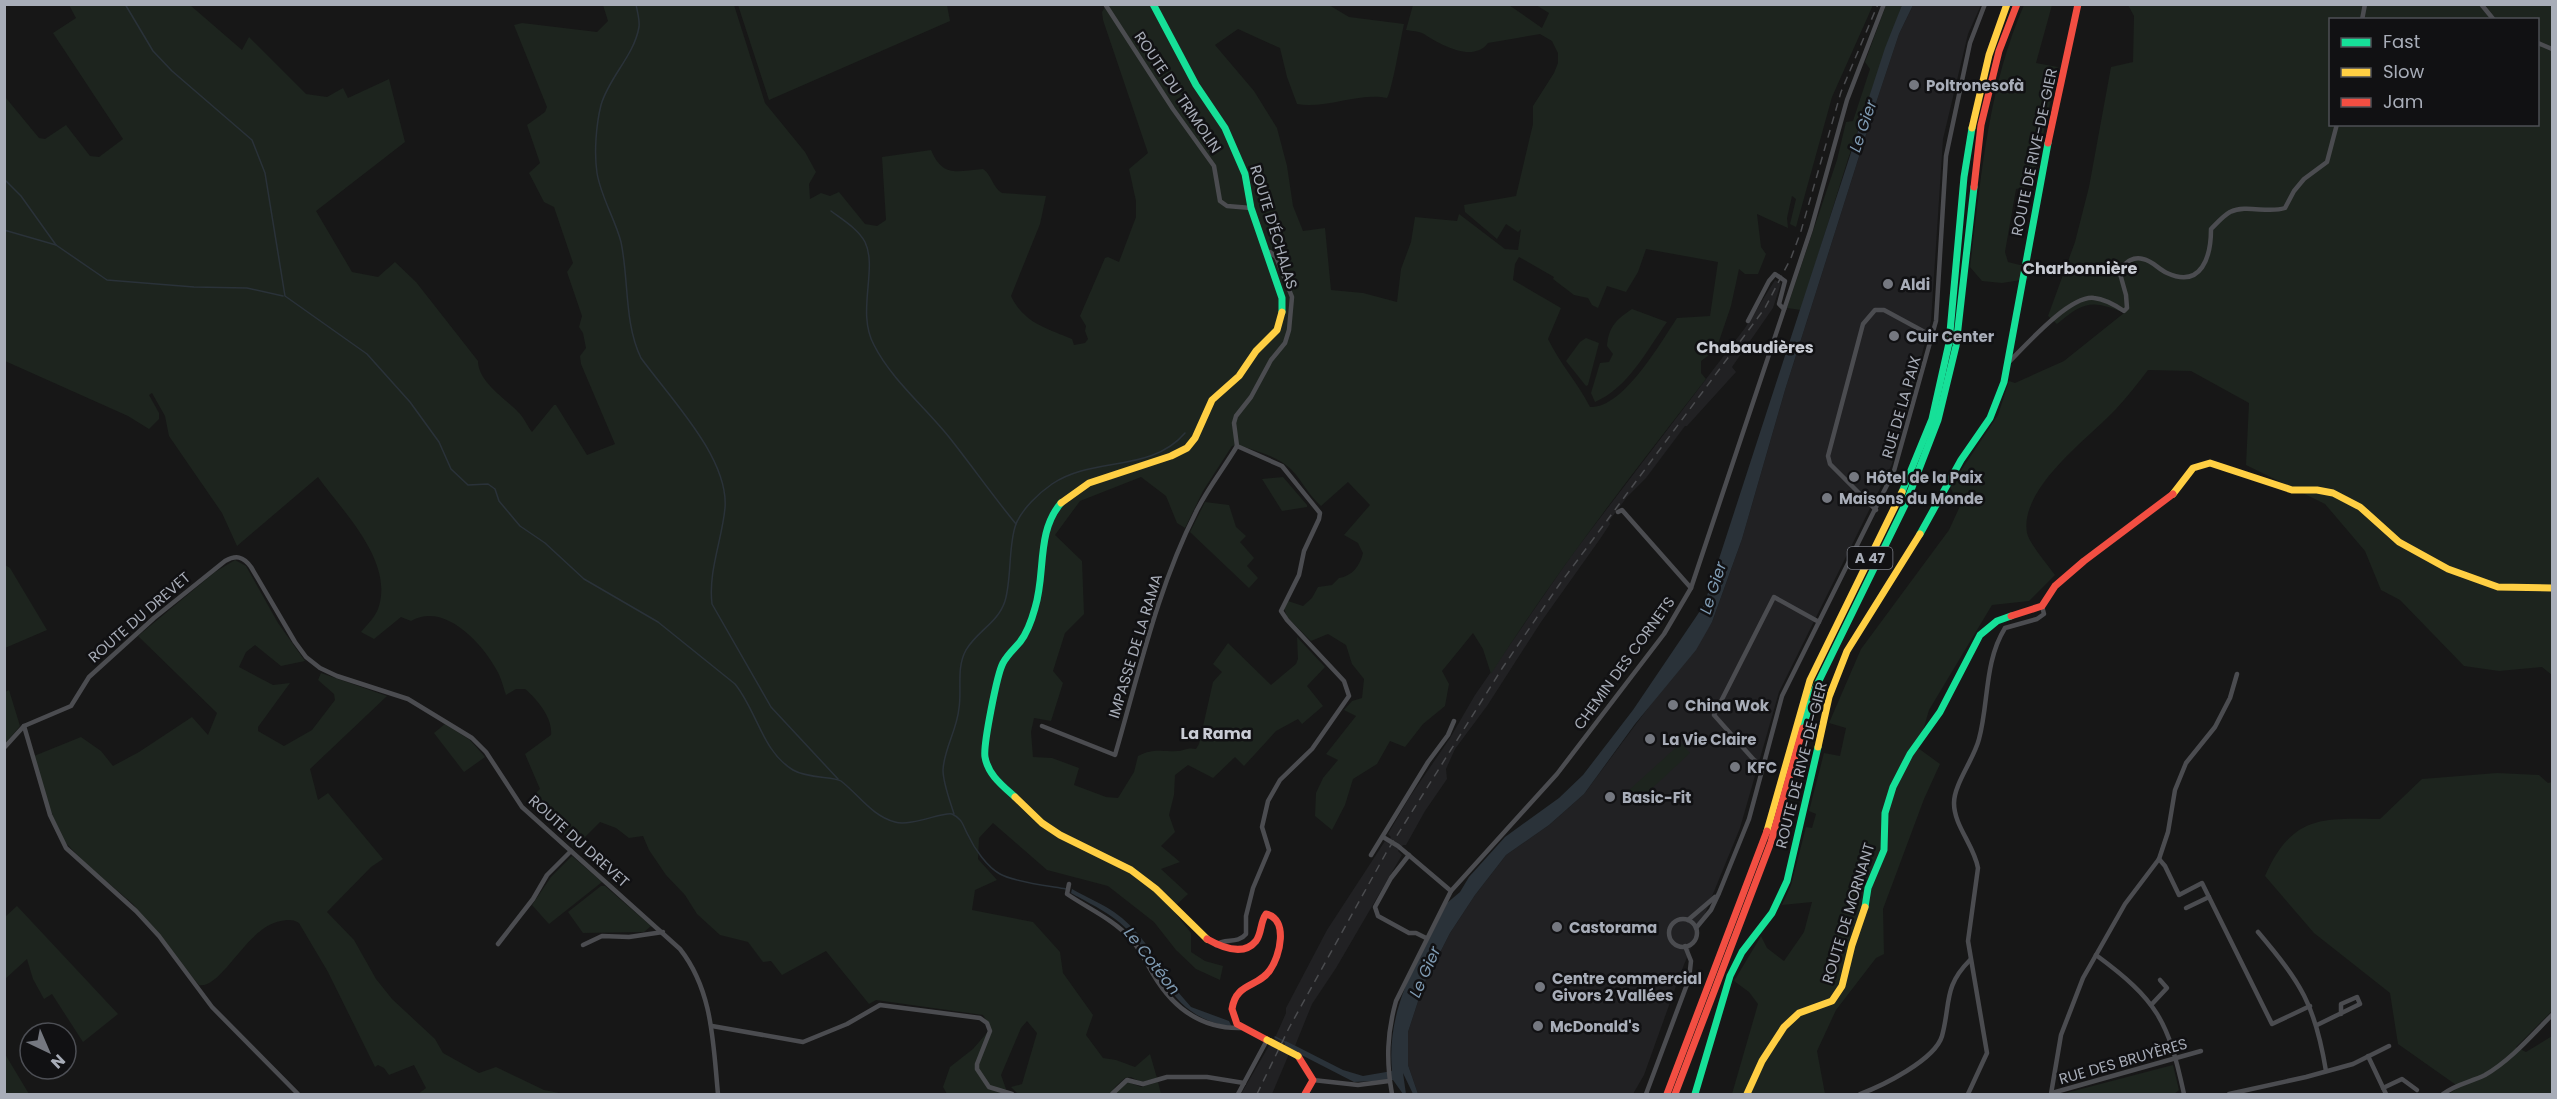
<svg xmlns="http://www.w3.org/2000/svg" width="2557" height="1099" font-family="Poppins,sans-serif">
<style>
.built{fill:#212123}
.green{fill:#1d241e;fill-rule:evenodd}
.water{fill:#2a3239}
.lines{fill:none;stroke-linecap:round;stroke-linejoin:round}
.stream{stroke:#2a3239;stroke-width:1.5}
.street{stroke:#4b4c50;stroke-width:4.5}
.fast{stroke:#16e098;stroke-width:7}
.slow{stroke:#ffcf43;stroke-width:7}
.jam{stroke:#f24e42;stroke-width:7}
.rail{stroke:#4b4c4f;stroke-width:1.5;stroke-dasharray:8 6;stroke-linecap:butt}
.slow-bridge{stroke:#ffcf43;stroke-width:7}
.poi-dot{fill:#757880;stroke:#111113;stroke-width:2}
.labels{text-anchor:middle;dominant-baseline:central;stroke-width:5;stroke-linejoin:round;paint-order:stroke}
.shield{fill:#111113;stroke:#7b7e86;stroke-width:1.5}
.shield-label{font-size:14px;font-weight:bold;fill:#a8adb8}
.poi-label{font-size:15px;font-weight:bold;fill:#a8adb8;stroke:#111113;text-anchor:start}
.street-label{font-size:15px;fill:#a8adb8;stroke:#111113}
.water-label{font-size:16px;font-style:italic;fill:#7f9bb3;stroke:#111113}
.neighbourhood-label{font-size:16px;font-weight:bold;fill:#c9ccd4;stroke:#111113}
</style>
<rect width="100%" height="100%" fill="#171717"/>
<g class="built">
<path d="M1913,5H1981L1968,34L1943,139L1931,321L1892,464L1779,692L1740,828L1681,972L1644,1075L1633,1094H1418L1408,1065V1032L1423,986L1450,933L1475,895L1506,855L1549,825L1584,794L1712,622L1742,539L1785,390L1875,106L1899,34Z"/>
<path d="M1775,280L1781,283L1773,308L1732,367L1736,372L1687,426H1685L1646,478L1627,497L1609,521L1610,524L1600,539L1541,622L1487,706L1455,749L1446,769L1447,779L1425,811L1406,845H1403L1398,851L1402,855L1336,968L1312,1004L1295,1046L1286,1041L1284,1046L1274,1040L1286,1013V1008L1327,930L1385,841L1388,842L1391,837L1388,834L1409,798L1450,738L1475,695L1571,556L1745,328Z"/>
<path d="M1270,1044L1289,1054L1272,1094H1241Z"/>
</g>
<g class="green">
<path d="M69,5H190L242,50L249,37L306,94L327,97L343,88L348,98L389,79L405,142L316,211L352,272L378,277L395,262L416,282L478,361C478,382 505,398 518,412C524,417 527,426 532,432L554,405H556L587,455L615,444L581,364L580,356L586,348L583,333L579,327L582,316L567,272L573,263L554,207L544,202L529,173L540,163L527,125L545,112L547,107L514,25L522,23L597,32L608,21L603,5H734L765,103L805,152L816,172L809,184L810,199L821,193L830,196L839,192L865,224L877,226L886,220L882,157L931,150C943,178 956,171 983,169C992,175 992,187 1002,193L1046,196L1040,224L1011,296C1024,323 1046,328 1072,339L1074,345L1085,343L1088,339L1085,331L1086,326L1080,316L1105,258L1108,257L1119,262L1136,217V201L1129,169L1148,153L1103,20L1102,12L1106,5H1329L1349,17L1404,24C1401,37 1392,91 1387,98C1361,92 1326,109 1297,104L1287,77L1280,48L1238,29L1215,45L1254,91L1277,128L1287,166L1293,206L1303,231L1325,228L1331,290L1363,293L1397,302L1401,269L1411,242L1415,217L1457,221L1459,214L1505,249L1518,250L1521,229L1518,232L1506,224L1497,239L1465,212L1464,205L1516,196L1533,124V106L1554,73L1558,63V53L1552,41L1540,34L1488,43C1473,63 1441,45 1424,34C1419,31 1412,31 1406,30L1413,5H1509L1542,28L1549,13L1536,5H1873L1832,97L1796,227L1790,224L1796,199L1792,196L1787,218L1788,228L1757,214L1761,247L1766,254L1758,274H1745L1739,269L1731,306L1716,350L1701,361V373L1706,379C1631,475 1556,572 1491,674L1483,649L1473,633L1442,671L1449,684L1445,706L1423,724L1405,747L1390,741L1377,764L1353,779L1345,805L1332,830L1315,816L1316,793L1323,778L1338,760L1326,754L1356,716L1344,710L1352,701L1362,698L1364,679L1352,664L1346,645L1328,634L1311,641L1287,617L1284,608L1288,601L1303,606L1312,598L1318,587L1332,585L1339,578C1352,576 1360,566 1363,553L1358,543L1344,535L1370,505L1348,482L1321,506C1311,497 1305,487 1297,476C1283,457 1259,452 1238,445L1232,446L1203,491L1185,528L1177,523L1166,496L1141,477L1080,501L1055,535L1082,561L1084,614L1065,633L1053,671L1063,683L1051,721L1034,718L1031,732L1033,757L1052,758L1079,768L1074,785L1106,797L1118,798L1134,772L1138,756C1155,748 1159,752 1177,751C1184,751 1187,747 1196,749L1199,744L1213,682L1222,672L1213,664L1228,643L1271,685L1296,664L1298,659L1297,637L1325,667L1307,686L1323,706L1302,724L1298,719L1276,731L1244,766L1235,757L1213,778L1188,765L1175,775L1174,795L1169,815L1175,832L1161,846L1180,862L1161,869L1188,894L1172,909L1191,933V952L1205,961L1223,966L1220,980L1196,969L1176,950L1154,922L1108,886L1047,870L993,823L979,838L978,859L997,880L975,890L972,910L1033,922L1060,952L1063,973L1093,1015L1086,1035L1103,1058L1116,1060L1135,1067L1150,1054L1157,1078L1141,1082L1131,1077L1125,1078L1116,1086L1110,1094H1018L1011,1087L1022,1084L1037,1033L1027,1021L1021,1028L1001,1075L1006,1089L1003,1093L1007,1094H947L943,1087L950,1067L973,1049L991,1028L983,1015L876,1000L869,1004L826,951L782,975L771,961L763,962L748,942L720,935L697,914L685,895L666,875L649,850L643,836L629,838L616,828L600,822L574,848L570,840L538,811L539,800L536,793L540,789L525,754L551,735C553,718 537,699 525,689H516L506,695C503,686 501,677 496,669C481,642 444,602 411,621L401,617L374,639L361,632C367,625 375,617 378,609C395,562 343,512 318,477L237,546L222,513L169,436L165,416L152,393L149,395L159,413V419L149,429L128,416L5,361V99L6,98L39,138L45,139L66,125L90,156L99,157L123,139L53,33L76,18ZM1646,249L1718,262L1710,316L1677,318C1661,342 1623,409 1590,407C1578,383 1560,364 1548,339L1561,308L1513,280L1515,264L1519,257L1554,277L1553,279L1574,295L1588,298L1592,305L1598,308L1607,286L1626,292L1638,272Z"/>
<path d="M738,5H947L950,21L769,100Z"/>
<path d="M1886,5H1902L1848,159L1801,310L1787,308L1837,160L1846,122L1853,121L1870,69L1865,62Z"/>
<path d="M2024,5H2052L2036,63L2058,67L2032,186L2016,189L2005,252L2008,262L2020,265H2033L2028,279L2002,283L1982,281L1970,267C1981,178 1988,87 2024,5Z"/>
<path d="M2128,5H2552V675L2542,667L2499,671L2464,666L2400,600L2381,590L2365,551L2325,504L2246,465L2249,403L2191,371L2148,370C2138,383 2127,397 2116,409C2089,438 2019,488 2027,533C2029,543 2048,565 2055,575L2029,601L1992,605L1929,710L1918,748L1940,764L1924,799L1883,909L1884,954L1876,958L1836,1010L1817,1051L1825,1094H1732L1758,1004L1749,992L1734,981L1761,936L1767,948L1784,961L1804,932L1812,902L1782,905L1791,885L1806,827L1812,828L1816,814L1809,811L1824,753L1840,756L1846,728L1829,723L1861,649L1949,530L1960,506L1950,487L1998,415L2009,381L2015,383L2064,361L2124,313C2092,299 2083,302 2057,324L2048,316L2075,242L2089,187L2111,67L2133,62L2134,16ZM2330,20H2538V124H2330Z"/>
<path d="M1632,309L1667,322C1647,350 1628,388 1595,402L1591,393L1600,363L1609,362L1613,354L1607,346C1609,326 1616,320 1632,309Z"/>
<path d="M1586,338L1599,343L1588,385L1586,386L1566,361L1580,342Z"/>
<path d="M1283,477L1307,505V507L1282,511L1262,479Z"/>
<path d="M1205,502L1229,505L1236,527L1246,536L1240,542L1254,558L1247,566L1258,578L1249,588L1190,532Z"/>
<path d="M235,560L246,566L278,623L305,661L281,666L255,645L246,652L239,667L273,685L290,683L258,727V731L284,746L312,730L335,700L334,694L318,680L321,673L387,696L310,769L318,800L328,793L383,859L371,867L327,912L354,940L376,979L392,999L435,1039L443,1053L479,1073L496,1067L544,1090L564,1094H418L426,1088L414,1065L389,1075L384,1068L378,1065L375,1067L328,972L299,923C292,919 288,920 281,921C247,926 222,989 199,985L133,904L84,862L64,841L49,807L34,756L81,737L101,751L113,766L139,752L192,717L208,735L217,713L138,636L215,572Z"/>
<path d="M5,565L10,568L47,630L5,648Z"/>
<path d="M9,690L20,726L5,744V692Z"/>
<path d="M445,724L470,740L485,757L464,772L434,733Z"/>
<path d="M1681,743L1690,753L1646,794L1644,791L1640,792L1638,803L1628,791Z"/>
<path d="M2497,773L2539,775L2548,783L2552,782V1011L2516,1047L2526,1052L2552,1036V1094H2449L2459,1087L2398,1044L2390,993L2314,933L2265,876C2292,815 2322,818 2380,819L2422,779Z"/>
<path d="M572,856L602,882L549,924L532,905L551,877Z"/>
<path d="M601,886H605L651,926L644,932L583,933L568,912Z"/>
<path d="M17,906L118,1014L83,1042L52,994L44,999L33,979L27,959L5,979V917Z"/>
<path d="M5,1054L29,1094H5Z"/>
<path d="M2173,1065L2179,1090L2174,1094H2062Z"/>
<path d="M1128,1082L1141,1087L1158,1082L1161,1094H1114Z"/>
</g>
<g class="water">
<path d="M1902,5H1913L1899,34L1875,106L1785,390L1742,539L1712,622L1696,650L1635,724L1584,794L1549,825L1506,855L1475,895L1450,933L1423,986L1408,1032V1065L1418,1094H1413L1403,1073L1406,1094H1403L1393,1080L1354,1082L1284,1046L1286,1041L1343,1070L1363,1076L1392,1071C1386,1006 1419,959 1447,903L1460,892L1469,877L1505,837L1559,798L1583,775L1633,710L1704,605L1885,48Z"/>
<path d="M1072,889C1086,897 1101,903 1114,912C1137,928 1152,952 1166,974L1165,977L1191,1007L1229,1021L1232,1027C1172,1017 1167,977 1134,937C1117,916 1094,906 1071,893Z"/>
</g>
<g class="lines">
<g class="stream">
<path d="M125,4L153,51L172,71L252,140L265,173L285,296L367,354L410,402L439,442L451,469L468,485L488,484L495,489L499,501L520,526L545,543L584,579L658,622L735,684C757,711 762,751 793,770C808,779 834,776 841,781C859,795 872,816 895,822C910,827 945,811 952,814C963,819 963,826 968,835C974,848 987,867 1000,874C1014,882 1049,886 1066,889"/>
<path d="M636,4C637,11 640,20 639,27C634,56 609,77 601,105C596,125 594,153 597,173C601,197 615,219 621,242C629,280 624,323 641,358C670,398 729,458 725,508C722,540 708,572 712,604L771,707L838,779"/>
<path d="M4,179L21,196L56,245L107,280L194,287L247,288L283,296"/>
<path d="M831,211C843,220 858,229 865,242C878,269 856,312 874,345C891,379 926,408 949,437C972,466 993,496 1016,524"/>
<path d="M4,230L56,245"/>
<path d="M954,814C950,801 943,783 943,770C944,749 957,730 959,708C962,689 956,668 966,650C977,631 998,623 1005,601C1012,578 1008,545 1016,524C1022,509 1039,493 1052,484C1093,456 1151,473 1185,433"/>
<path d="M1164,976L1177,993"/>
<path d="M1275,1037L1287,1043"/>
</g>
<g class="street">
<path d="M1105,4L1173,109L1214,166L1220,201L1227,206L1251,208"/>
<path d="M2481,4L2494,20"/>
<path d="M2362,20L2365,4"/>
<path d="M2538,43L2552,49"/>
<path d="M1748,321L1769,281L1775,274L1785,281L1779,304L1784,309"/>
<path d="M2009,362C2026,345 2070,295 2094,298C2105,299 2115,305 2124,311L2127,308L2126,295L2119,270C2126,263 2132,256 2143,259C2153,261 2158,269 2167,273C2202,289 2211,256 2211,229C2217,223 2223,216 2230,212C2247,204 2268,214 2285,208L2294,191L2304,179L2327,162L2337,124"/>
<path d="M1876,510L1830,464L1828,456L1863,324L1875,310H1884L1932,336"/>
<path d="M1618,512L1622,510L1691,588"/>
<path d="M24,726L50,815L66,848L136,911L159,936L212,1007L298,1094"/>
<path d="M1042,726L1115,755C1139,673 1157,589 1196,512C1207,489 1224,468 1237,446"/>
<path d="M4,748L24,726L71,706L89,677L154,618L225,561C236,555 243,556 251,567L295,642L306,657L320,668L337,676L408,699L472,738L486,752L522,807L680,949C713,991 713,1043 718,1094"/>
<path d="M1764,766L1754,760L1714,715L1774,597L1819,622"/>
<path d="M1383,837L1398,846L1451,891"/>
<path d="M1371,855L1428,762L1448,735L1454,721"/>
<path d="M1409,855L1391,878L1375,907L1378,916L1409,933H1416L1426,938"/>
<path d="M2159,859L2165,866L2179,895L2202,883L2272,1024L2310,1006"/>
<path d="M1069,884L1067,894C1089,909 1113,919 1131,939C1140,949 1146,962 1153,974C1173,1008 1201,1029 1241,1028"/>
<path d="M2186,908L2209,897"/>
<circle cx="1683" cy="933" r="14"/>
<path d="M1688,920L1715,897"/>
<path d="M1696,928L1711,910L1719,893L1749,819L1782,696L1894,471L1936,321L1946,156L1970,43L1985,4"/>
<path d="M2258,932C2301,983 2315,1004 2326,1071"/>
<path d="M498,944L533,899L547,875L571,851"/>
<path d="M583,945L602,936L629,937L663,932"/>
<path d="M1216,945C1225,937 1237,945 1246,934V916L1253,888L1269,850L1262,827L1268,801L1280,780L1312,749L1349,696L1344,681L1287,620L1281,611L1299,575L1304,551L1319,519L1320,513L1282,466L1237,446L1234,423L1236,416L1251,397L1271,360L1285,343L1289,330L1292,297L1276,257L1270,252L1267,253"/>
<path d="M2096,955C2157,1000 2168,1020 2184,1094"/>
<path d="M2152,1004L2167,988L2160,980"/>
<path d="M2317,1025L2360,1004L2357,997L2341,1004V1014"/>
<path d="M712,1026L803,1042L847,1024L880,1005L980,1018L987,1023L990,1031L977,1064V1069L989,1087L1012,1094"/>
<path d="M2368,1056L2386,1094"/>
<path d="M1313,1080L1358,1085L1389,1081"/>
<path d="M2383,1088L2402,1079L2417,1090"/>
<path d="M2052,1093L2201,1051"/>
<path d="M1112,1094L1127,1080L1143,1084L1167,1077H1207L1244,1083"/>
<path d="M1238,1094L1267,1040"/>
<path d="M1392,1094C1386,1061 1387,1033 1396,1001L1451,891L1557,774L1664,634L1691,588L1811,229L1847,100L1884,4"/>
<path d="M1646,1094L1689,979L1691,961L1685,946"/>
<path d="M1860,1094C1882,1086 1935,1060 1942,1036C1951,1003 1943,987 1970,960"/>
<path d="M1968,1094L1987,1053L1968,941L1978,868C1974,845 1954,826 1954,803C1954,784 1974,759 1979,739C1989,702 1984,662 2005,628L2037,619L2044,614L2042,606"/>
<path d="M2051,1094L2061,1035L2083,978L2125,904L2159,859L2168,832L2175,790L2186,763L2215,727L2230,698L2237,674"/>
<path d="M2229,1094L2306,1077L2353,1064L2389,1046"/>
<path d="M2443,1094C2456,1084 2471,1082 2485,1075C2511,1060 2532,1035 2552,1015"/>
</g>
<g class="fast">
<path d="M1153,4L1196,85L1225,128L1245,174L1251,208L1282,298V312"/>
<path d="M1902,492L1932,419L1949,343L1964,177L1972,128"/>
<path d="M1920,534L1961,460L1990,418L2004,382L2048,143"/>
<path d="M1803,728L1813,693L1906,503L1938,420L1956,346L1974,187"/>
<path d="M1015,797C1003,786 988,775 985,757C983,746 997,674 1003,663C1007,655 1014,649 1020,642C1027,633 1032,619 1035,608C1046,573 1036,532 1061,503"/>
<path d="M1865,907L1868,888L1884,850L1885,813L1893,787L1910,754L1940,712L1980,635L1997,621L2011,616"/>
<path d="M1695,1094L1730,976L1742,952L1772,913L1787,881L1818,747"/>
</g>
<g class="slow">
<path d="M1972,128L1989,55L2007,4"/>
<path d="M2173,494L2193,468L2210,463L2292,490H2317L2333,493L2360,507L2399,542L2448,569L2498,587L2552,588"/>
<path d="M1061,503L1089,483L1171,456L1187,448L1195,438L1212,400L1239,376L1256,351L1277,330L1282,312"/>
<path d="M1818,747L1829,697L1847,651L1920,534"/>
<path d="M1015,797L1042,823L1060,835L1131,870L1156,889L1207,939"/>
<path d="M1767,831L1810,680L1902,492"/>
<path d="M1747,1094L1762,1061L1784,1027L1799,1013L1832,1001L1842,986L1852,945L1865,907"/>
</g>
<g class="jam">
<path d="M2048,143L2078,4"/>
<path d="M1974,187L1981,125L1999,51L2017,4"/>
<path d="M2011,616L2042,606L2055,586L2084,561L2173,494"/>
<path d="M1207,939C1221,947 1243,957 1256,941C1262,933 1260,922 1266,914C1289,919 1280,956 1270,970C1258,988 1236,982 1232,1009L1237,1024L1267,1040"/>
<path d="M1298,1056L1313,1080L1305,1094"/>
<path d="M1667,1094L1767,831"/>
<path d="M1675,1094L1771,842L1803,728"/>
</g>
<path class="rail" d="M1257,1094L1289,1028L1386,853L1503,667L1559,585L1765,308L1791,258L1801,231L1841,92L1878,4"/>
<path class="slow-bridge" d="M1267,1040L1298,1056"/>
</g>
<g class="poi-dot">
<circle cx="1914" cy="85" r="6"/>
<circle cx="1888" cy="284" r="6"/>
<circle cx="1894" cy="336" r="6"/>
<circle cx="1854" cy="477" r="6"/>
<circle cx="1827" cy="498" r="6"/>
<circle cx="1673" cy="705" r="6"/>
<circle cx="1650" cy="739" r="6"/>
<circle cx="1735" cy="767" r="6"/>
<circle cx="1610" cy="797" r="6"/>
<circle cx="1557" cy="927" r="6"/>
<circle cx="1540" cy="987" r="6"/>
<circle cx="1538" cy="1026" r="6"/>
</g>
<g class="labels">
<rect class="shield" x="1847.5" y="547" width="45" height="22" rx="4.5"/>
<g class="shield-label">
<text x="1870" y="558">A 47</text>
</g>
<g class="poi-label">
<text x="1926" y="85">Poltronesofà</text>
<text x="1900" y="284">Aldi</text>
<text x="1906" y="336">Cuir Center</text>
<text x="1866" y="477">Hôtel de la Paix</text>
<text x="1839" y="498">Maisons du Monde</text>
<text x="1685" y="705">China Wok</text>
<text x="1662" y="739">La Vie Claire</text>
<text x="1747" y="767">KFC</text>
<text x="1622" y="797">Basic-Fit</text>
<text x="1569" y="927">Castorama</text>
<text x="1552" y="978">Centre commercial<tspan x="1552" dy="17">Givors 2 Vallées</tspan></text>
<text x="1550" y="1026">McDonald's</text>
</g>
<g class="street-label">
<text transform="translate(1178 92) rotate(56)">ROUTE DU TRIMOLIN</text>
<text transform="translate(2034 152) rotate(-78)">ROUTE DE RIVE-DE-GIER</text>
<text transform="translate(1274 227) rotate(73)">ROUTE D'ÉCHALAS</text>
<text transform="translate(1901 407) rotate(-74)">RUE DE LA PAIX</text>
<text transform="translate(139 617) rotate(-41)">ROUTE DU DREVET</text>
<text transform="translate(1135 646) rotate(-73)">IMPASSE DE LA RAMA</text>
<text transform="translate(1624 663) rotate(-54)">CHEMIN DES CORNETS</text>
<text transform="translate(1801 765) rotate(-76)">ROUTE DE RIVE-DE-GIER</text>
<text transform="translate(579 841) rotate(42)">ROUTE DU DREVET</text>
<text transform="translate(1848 913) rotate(-73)">ROUTE DE MORNANT</text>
<text transform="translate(2123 1061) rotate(-16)">RUE DES BRUYÈRES</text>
</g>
<g class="water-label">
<text transform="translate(1863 126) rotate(-71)">Le Gier</text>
<text transform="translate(1713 588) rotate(-72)">Le Gier</text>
<text transform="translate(1152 961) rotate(52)">Le Cotéon</text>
<text transform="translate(1425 972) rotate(-66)">Le Gier</text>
</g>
<g class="neighbourhood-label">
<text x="2080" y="268">Charbonnière</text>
<text x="1755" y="347">Chabaudières</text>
<text x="1216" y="733">La Rama</text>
</g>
</g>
<rect width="2557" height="1099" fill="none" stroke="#a8adb8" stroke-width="12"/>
<rect x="2329" y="18" width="210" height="108" fill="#111113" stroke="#4d4f55" stroke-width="1.5"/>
<rect x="2341" y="38" width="30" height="9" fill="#16e098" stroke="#4d4f55" stroke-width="1.5"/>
<text x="2383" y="48" font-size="18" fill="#a8adb8">Fast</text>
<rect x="2341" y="68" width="30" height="9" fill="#ffcf43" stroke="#4d4f55" stroke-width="1.5"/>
<text x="2383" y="78" font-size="18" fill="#a8adb8">Slow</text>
<rect x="2341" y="98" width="30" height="9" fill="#f24e42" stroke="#4d4f55" stroke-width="1.5"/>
<text x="2383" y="108" font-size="18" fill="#a8adb8">Jam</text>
<g transform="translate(48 1051) rotate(136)"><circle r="28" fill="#111113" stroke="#4d4f55" stroke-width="1.5"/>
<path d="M0-4.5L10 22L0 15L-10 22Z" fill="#757880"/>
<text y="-9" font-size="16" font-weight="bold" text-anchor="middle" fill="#a8adb8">N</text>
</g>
</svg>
